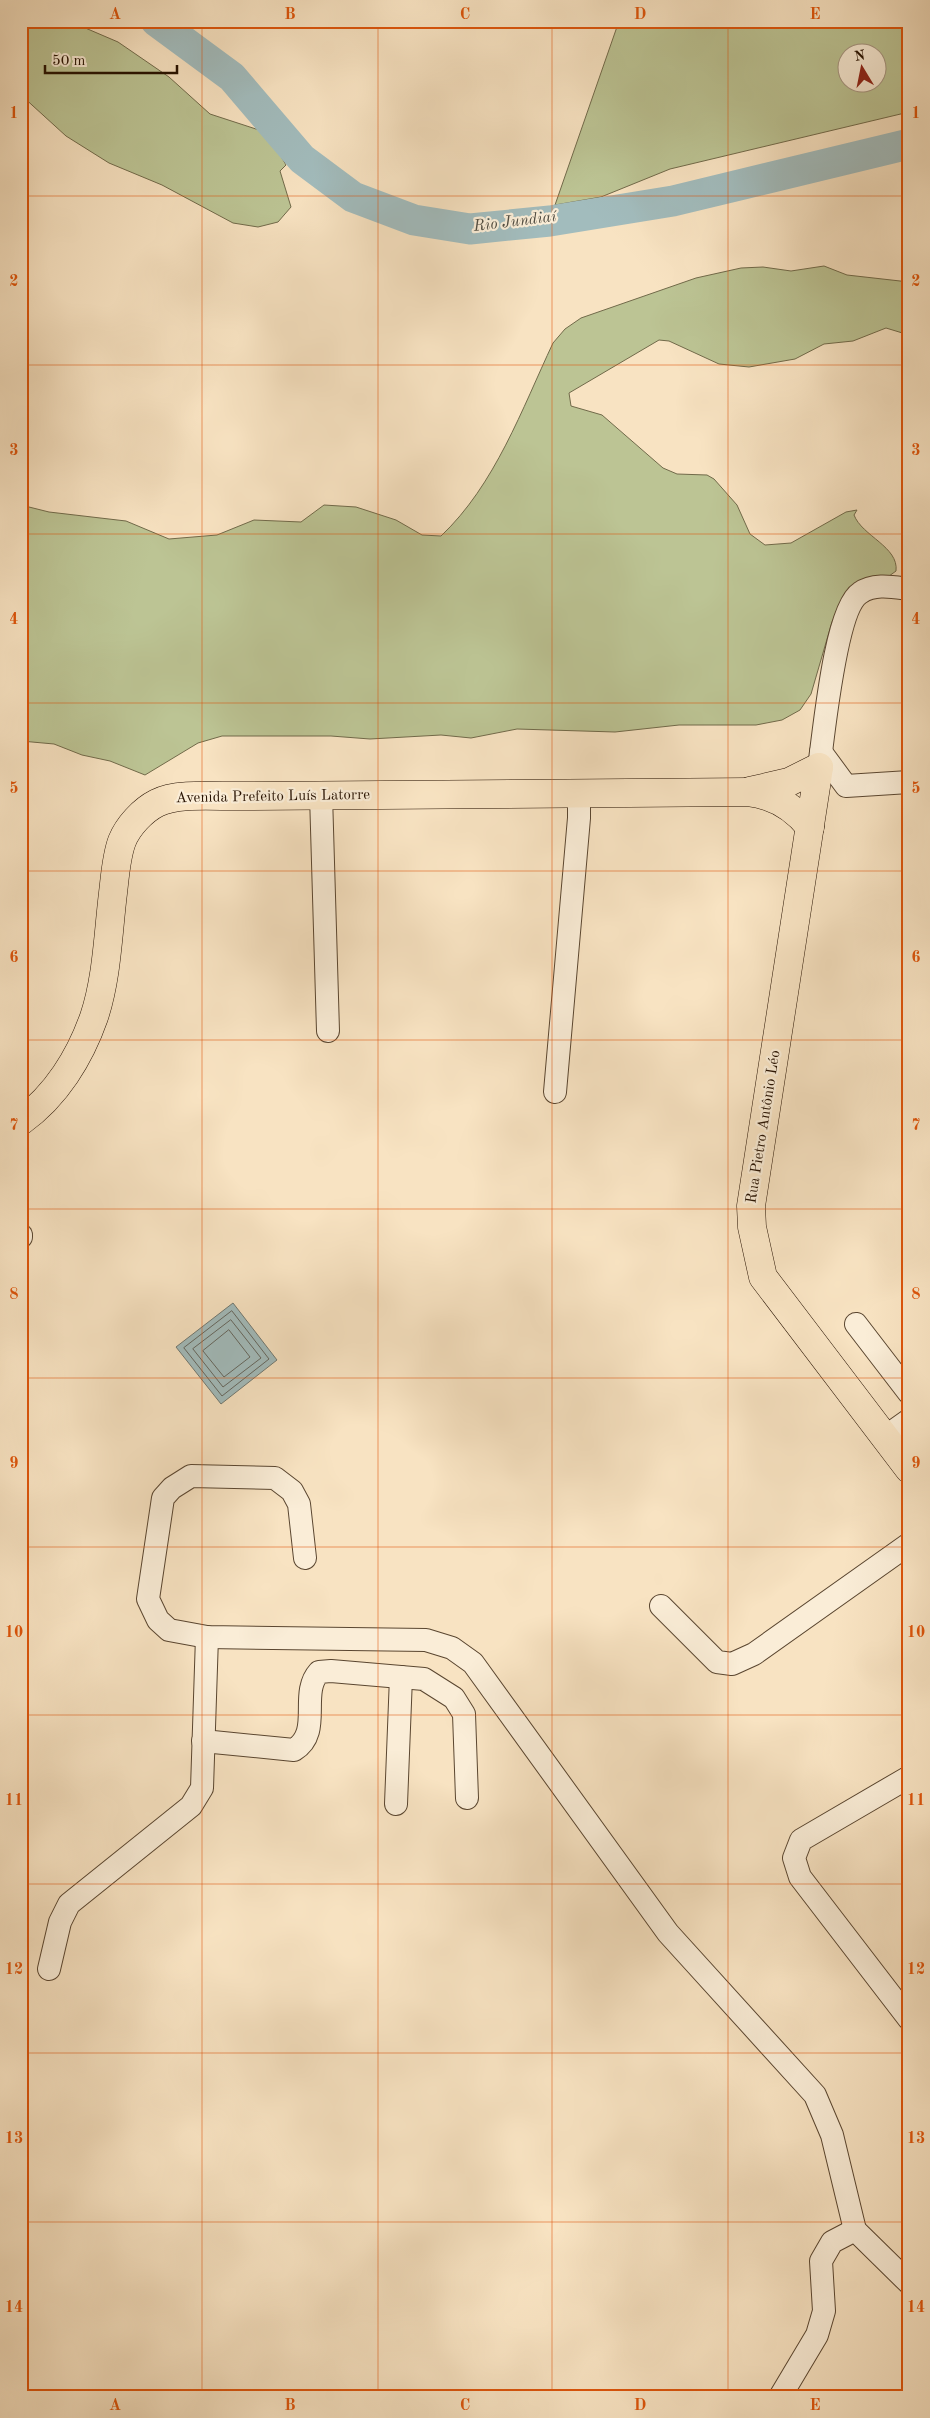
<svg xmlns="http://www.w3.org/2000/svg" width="930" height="2418" font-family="'Old Standard TT',serif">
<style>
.green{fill:#bcc494;stroke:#716a4a;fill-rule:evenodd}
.water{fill:#a2bcbd;stroke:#707871}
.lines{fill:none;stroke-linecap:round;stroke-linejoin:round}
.shore{stroke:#64665e;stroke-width:1}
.river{stroke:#a2bcbd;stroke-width:31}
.minor-casing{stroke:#5a4630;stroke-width:24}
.major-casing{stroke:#261100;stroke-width:29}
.minor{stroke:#faedd7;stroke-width:22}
.major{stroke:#f8e3c2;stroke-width:28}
.grid{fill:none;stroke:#de550b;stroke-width:1;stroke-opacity:0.55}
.labels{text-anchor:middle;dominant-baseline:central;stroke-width:4.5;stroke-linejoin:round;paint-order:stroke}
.street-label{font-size:15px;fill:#261100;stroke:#faedd7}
.water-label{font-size:16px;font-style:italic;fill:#514d42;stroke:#faedd7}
.neatline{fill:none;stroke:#de550b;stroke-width:2}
.grid-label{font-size:16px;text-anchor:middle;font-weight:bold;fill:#de550b}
</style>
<rect width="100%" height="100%" fill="#f8e3c2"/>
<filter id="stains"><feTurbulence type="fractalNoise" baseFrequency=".004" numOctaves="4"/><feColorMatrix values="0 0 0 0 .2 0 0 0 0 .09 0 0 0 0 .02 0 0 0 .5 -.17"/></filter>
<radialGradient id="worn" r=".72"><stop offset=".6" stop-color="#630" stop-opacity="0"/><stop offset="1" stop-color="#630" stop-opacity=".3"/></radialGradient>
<g class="green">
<path d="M21,21H69L118,42L169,77L210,114L259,130L275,146L286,165L280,171L291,207L278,222L258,227L233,223L162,185L109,163L66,136L21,95Z"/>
<path d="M619,21H909V112L670,169L601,197L555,205ZM848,52H878V82H848Z"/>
<path d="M824,266L847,275L909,282V335L886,328L853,341L824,344L795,359L749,367L719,364L669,341L659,340L569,393L571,406L602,415L663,468L677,474L707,475L714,479L737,505L750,534L765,545L791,543L846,512L857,510L854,515C862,536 899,547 896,571L885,579L843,599L832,622L811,694L800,710L782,720L756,725H679L615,732L517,729L471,738L441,735L370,739L331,736H222L198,743L145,775L110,761L82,755L54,744L21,741V505L49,512L126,521L169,539L217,535L254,520L301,522L324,505L356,507L396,520L422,535L441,536C495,485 522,409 553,343L565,329L581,318L696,278L741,268L763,267L791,271Z"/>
</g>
<path class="water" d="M233,1303L277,1360L221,1404L176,1347Z"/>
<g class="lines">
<g class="shore">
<path d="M232,1311L269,1359L222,1396L184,1348Z"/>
<path d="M231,1320L261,1358L223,1387L193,1349Z"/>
<path d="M229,1330L250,1357L224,1377L203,1351Z"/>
</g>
<path class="river" d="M156,21L232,77L302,159L353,197L414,220L470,229L550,221L673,201L909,144"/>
<defs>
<g id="minor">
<path d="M821,752L846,786L909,782"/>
<path d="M819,767C824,734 835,609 860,593C874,583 893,587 909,589"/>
<path d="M321,795L328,1031"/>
<path d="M555,1092L579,818V793"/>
<path d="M21,1235V1237"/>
<path d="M856,1324L909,1393"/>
<path d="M885,1437L909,1420"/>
<path d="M305,1558L299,1504L292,1491L275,1478L191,1476L172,1488L163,1498L148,1599L158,1620L169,1630L207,1637L426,1640L452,1648L473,1663L668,1933L815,2095L832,2135L855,2230"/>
<path d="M661,1606L717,1662L732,1664L754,1654L909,1544"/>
<path d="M203,1741L294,1750C323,1732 299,1694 319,1672L331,1671L424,1679L454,1698L464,1714L467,1798"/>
<path d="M909,1777L801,1840L794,1858L800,1877L909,2019"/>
<path d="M396,1804L401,1677"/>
<path d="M49,1969L60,1922L69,1904L191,1806L202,1788L207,1637"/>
<path d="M780,2397L817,2335L824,2311L821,2261L832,2242L855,2230L909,2283"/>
</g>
<g id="major">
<path d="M819,767L751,1206L752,1227L763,1277L909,1469"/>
<path d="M750,791L789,782L819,767"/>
<path d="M21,1121C56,1096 80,1057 94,1017C107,978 108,934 113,893C115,877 116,857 122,841C128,826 143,810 157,803C178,792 220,797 244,796L748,792C774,795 794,807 810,827"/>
</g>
</defs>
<use href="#minor" class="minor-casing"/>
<use href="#major" class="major-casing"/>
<use href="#minor" class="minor"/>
<use href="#major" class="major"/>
</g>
<path class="grid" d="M202,21V2397M378,21V2397M552,21V2397M728,21V2397M21,196H909M21,365H909M21,534H909M21,703H909M21,871H909M21,1040H909M21,1209H909M21,1378H909M21,1547H909M21,1715H909M21,1884H909M21,2053H909M21,2222H909"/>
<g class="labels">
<g class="street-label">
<text transform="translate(273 797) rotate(-1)">Avenida Prefeito Luís Latorre</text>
<text transform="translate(764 1127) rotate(-81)">Rua Pietro Antônio Léo</text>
</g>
<g class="water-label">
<text transform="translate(515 222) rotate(-7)">Rio Jundiaí</text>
</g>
</g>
<rect width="930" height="2418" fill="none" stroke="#f8e3c2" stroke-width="55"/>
<g transform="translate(862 68) rotate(350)"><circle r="24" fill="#faedd7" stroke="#a59581"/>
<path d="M0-4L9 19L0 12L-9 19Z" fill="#8f2418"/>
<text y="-8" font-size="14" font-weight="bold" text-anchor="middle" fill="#261100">N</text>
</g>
<path d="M45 65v8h132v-8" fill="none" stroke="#261100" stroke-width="2.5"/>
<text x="52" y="65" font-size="15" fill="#261100" stroke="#faedd7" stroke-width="4" paint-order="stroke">50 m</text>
<rect x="28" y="28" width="874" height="2362" class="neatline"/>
<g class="grid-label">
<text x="115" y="19">A</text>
<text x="290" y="19">B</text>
<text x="465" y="19">C</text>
<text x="640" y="19">D</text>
<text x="815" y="19">E</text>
<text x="14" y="118">1</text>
<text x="916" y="118">1</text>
<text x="14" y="286">2</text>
<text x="916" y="286">2</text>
<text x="14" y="455">3</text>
<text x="916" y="455">3</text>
<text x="14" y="624">4</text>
<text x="916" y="624">4</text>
<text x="14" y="793">5</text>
<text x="916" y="793">5</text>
<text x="14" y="962">6</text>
<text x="916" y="962">6</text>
<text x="14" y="1130">7</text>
<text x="916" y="1130">7</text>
<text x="14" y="1299">8</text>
<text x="916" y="1299">8</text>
<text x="14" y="1468">9</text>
<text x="916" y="1468">9</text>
<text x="14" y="1637">10</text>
<text x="916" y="1637">10</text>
<text x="14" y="1805">11</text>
<text x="916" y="1805">11</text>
<text x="14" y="1974">12</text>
<text x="916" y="1974">12</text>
<text x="14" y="2143">13</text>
<text x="916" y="2143">13</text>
<text x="14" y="2312">14</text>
<text x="916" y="2312">14</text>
<text x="115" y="2410">A</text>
<text x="290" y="2410">B</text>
<text x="465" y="2410">C</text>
<text x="640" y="2410">D</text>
<text x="815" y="2410">E</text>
</g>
<rect width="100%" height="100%" filter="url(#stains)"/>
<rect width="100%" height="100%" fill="url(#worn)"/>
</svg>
